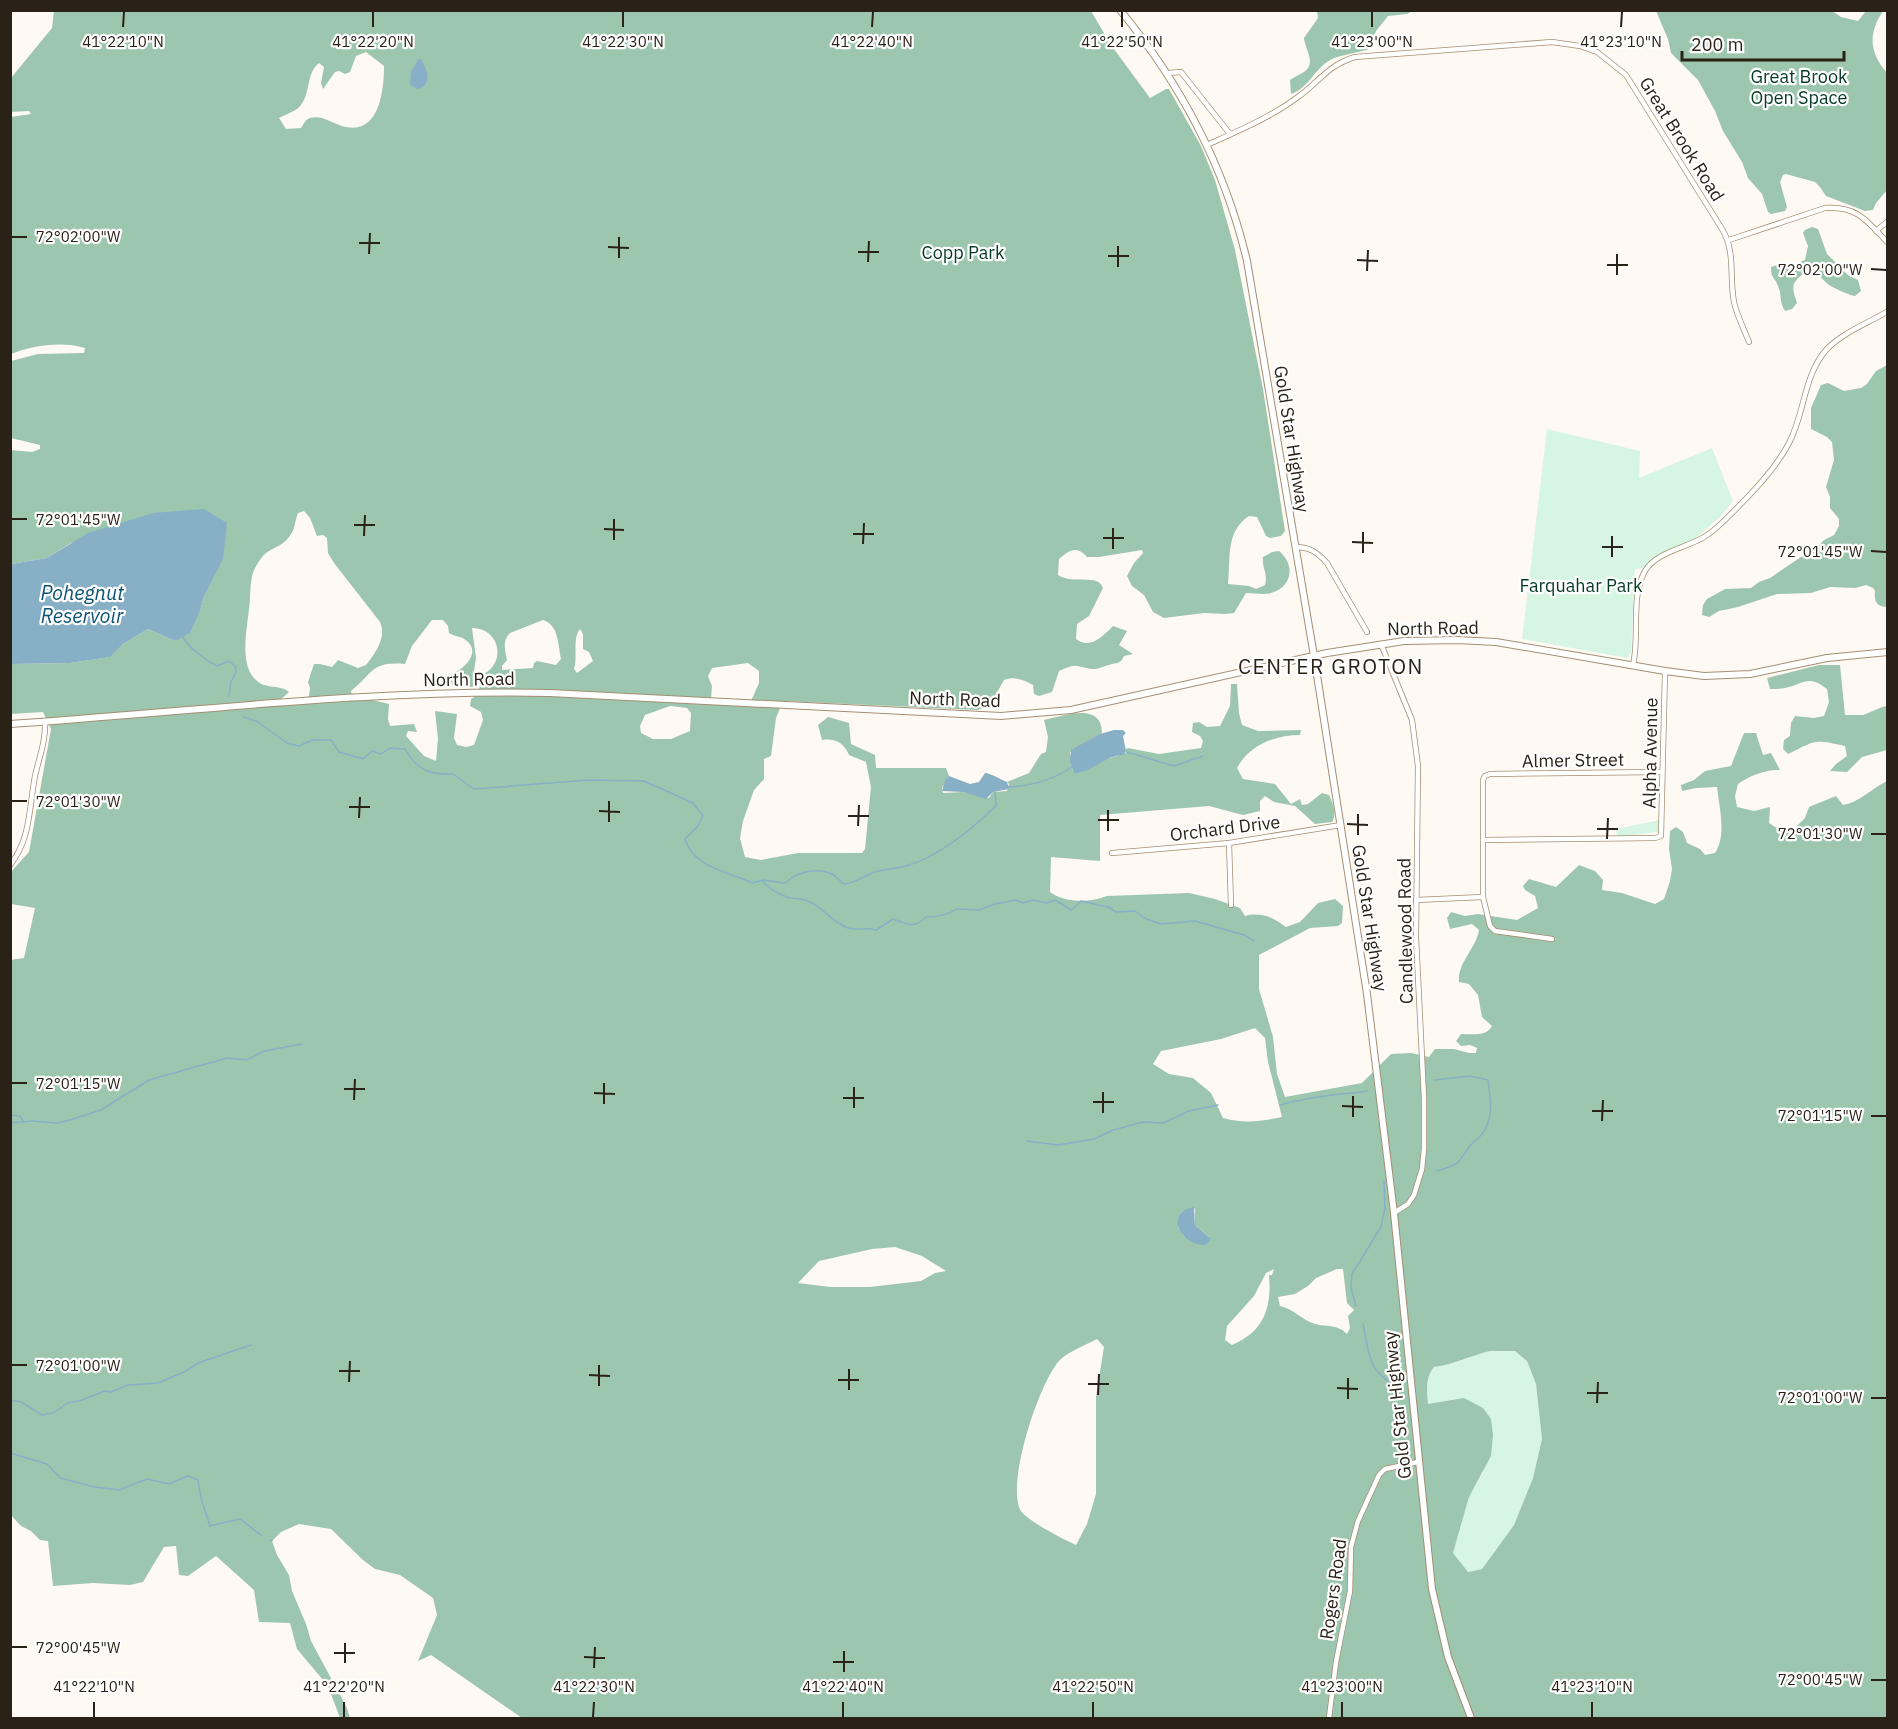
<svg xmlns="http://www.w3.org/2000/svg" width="1898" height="1729" font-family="'IBM Plex Sans',sans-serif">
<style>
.green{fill:#d6f5e3}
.forest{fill:#9dc6af;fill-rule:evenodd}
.water{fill:#87afc6}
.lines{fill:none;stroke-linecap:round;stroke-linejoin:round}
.stream{stroke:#87afc6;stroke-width:1.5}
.minor-casing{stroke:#a48e73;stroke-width:6}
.secondary-casing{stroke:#a48e73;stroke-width:8}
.minor{stroke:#fff;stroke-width:4.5}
.secondary{stroke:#fff;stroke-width:6}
.ticks{fill:none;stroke:#2b2217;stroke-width:2}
.labels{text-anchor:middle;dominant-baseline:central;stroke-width:4.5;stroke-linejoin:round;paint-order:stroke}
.park-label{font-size:18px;fill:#043a24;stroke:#fff}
.street-label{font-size:18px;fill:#2b2217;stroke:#fff}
.water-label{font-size:20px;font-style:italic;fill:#0b5374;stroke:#fff}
.quarter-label{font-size:21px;letter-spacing:1.5px;fill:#2b2217;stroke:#fff}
.ticks-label{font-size:15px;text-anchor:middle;fill:#2b2217;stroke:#fff;stroke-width:4.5;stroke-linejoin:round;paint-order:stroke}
</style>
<rect width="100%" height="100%" fill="#fef9f3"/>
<g class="green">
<path d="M1547,429L1640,451L1639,478L1712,448L1733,501L1721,516L1690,543L1658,559L1645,568L1635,569L1631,653L1627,658L1522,639Z"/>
<path d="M1660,820L1661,827L1657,832L1617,837L1616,829Z"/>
<path d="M1490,1351H1515L1527,1361L1536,1384L1542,1439L1533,1478L1514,1525L1482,1569L1467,1572L1453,1553L1469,1496L1484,1471L1428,1404C1427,1390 1425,1378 1434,1367C1455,1364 1470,1357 1490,1351Z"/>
</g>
<g class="forest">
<path d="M54,11H1091L1111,45L1150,98L1166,89H1169L1201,146L1215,180L1235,250L1263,389L1285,531L1281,536L1270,538L1266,536L1257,517L1249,516C1225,532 1231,558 1228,584L1249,586L1256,589L1265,585C1268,572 1262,569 1263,557L1272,552L1279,551C1296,565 1292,587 1271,593C1264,595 1254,593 1246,593L1234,613L1225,614L1204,613L1164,618L1153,612L1144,595L1132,586L1127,576L1134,563L1143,553L1142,550L1099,557H1087C1077,545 1069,550 1059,559L1058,575C1074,585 1098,573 1103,588L1089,616L1077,624L1076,639C1091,650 1104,635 1113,626L1127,631L1119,645L1133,654L1124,656C1120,665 1117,662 1109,665C1101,667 1096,671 1087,668C1085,668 1079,666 1077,666C1072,665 1064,669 1059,671L1052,692L1039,696L1034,694L1033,685C1023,680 1015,676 1004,680L990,705L978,710L783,701L776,718L771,756L764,759V779L754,790L743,821L740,838L745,857L761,860L798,853H862L865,849L871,787L866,762L849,755C844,743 835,738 822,740L818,725L828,717L849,723L851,744L875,755L876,768H946L949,776L942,788L943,793L963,792L989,798L993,792L1007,791L1009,784L1007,782L1029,773L1041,754L1046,752L1048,737L1044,720C1063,716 1102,701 1102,733L1070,752L1073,771L1081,772L1099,762L1126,753V749L1128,748L1159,754L1201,748L1203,741L1200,736L1192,732L1193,723L1199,722L1207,727L1220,726L1230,706L1231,684H1237L1239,713L1242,725L1258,731L1301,730L1300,735C1275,735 1249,745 1237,768L1243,779L1275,784L1291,804L1300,799L1302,805L1308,804L1322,793L1329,795C1333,803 1337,814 1332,822L1315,824L1295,806L1274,802L1265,796L1260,801V811L1243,815L1209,806L1100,815V861L1051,857L1050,892C1065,903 1090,903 1107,896L1189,893L1215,899L1240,908L1245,916C1261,912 1273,917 1286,927L1300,922L1318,903L1335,899L1343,906L1342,923L1338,926L1310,928L1259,955V989L1273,1037L1277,1074L1285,1097L1362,1083L1391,1054L1411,1053L1429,1057L1435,1049H1454L1469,1053H1476L1477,1048L1470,1045L1461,1046L1456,1041L1461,1034C1473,1034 1486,1037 1492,1026L1482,1017L1478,995L1469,984L1459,982C1457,963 1476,949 1479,930L1472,924L1450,929L1447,918L1451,912L1465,916L1478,914L1517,920L1538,908L1535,896L1525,890L1523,886L1529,879L1556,887L1579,865L1595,871L1603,880L1602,890L1622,893L1655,904L1664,899L1670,881L1672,869L1669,849L1670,831L1676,827L1683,832L1687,843L1700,849L1705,855L1715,853C1727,836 1719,806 1717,787L1696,788L1682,791L1681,785L1694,780L1705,771L1731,766L1744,733H1756L1763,755L1771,753L1780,770C1766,769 1749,776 1738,784L1735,796L1737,807L1754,811L1770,807L1769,823L1775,827L1793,830L1805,818L1809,807L1836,796L1843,805C1860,802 1872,788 1887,781V1718H522L431,1655L418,1661L437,1615L433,1598L400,1575L375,1569L363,1560L331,1529L299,1524L281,1532L272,1541L277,1555L289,1575L292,1591L306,1624L311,1641L347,1708L350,1718H340L328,1686L297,1649L290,1623L259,1622L254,1590L216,1556L188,1576L179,1575L176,1546L164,1547L143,1582L130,1585L93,1583L53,1586L48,1541L40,1540L31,1531L21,1526L10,1514V960L24,958L35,908L11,904L10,873L29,852L51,729L43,712L11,714V664L70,663L109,657L123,644L148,629L175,641L201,608L204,596L71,543L47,558L11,564V450L32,452L40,449V445L11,438V361L38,354L84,353L85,348C62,341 33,345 11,354V117L31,114L29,111L11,112V78L52,28ZM366,52L384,66C384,89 380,134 346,127C334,125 323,114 310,118C305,120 304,124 301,128L286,129L279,118C286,114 297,111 301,105C311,92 306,73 319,63L324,67L321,83L323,89L335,72L339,71L345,74L350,72L356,56ZM304,511L310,518L317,536L323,535L327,538L328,553L334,563L380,622C387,638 375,653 366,665L358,668L338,660L332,667L320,664H314L308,682L310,688L309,696L304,699L280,700L289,692C280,684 266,690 256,680C239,665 247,629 249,609C251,597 249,579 255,568C258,563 261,557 266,553C274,547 285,545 291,534C295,529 295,520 298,513ZM432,620H443L448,626L449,633C455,637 462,636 467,641C481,653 464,669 452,674L451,682L453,686L472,687L477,682L474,671L476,658L472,628C499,628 507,661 484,674L477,695L471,699L470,706L481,712L483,720L474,745L466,747L457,745L454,738L457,714L435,711L438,739L436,761L424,756L406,736L408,731L417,732L414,724L390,726L388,719L389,704L352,695L351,691C373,674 370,661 405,664L412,646ZM543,620C559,625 558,645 561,659L556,665L537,661L534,663L533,668L502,670V666L507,660C505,650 502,641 510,633ZM580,629L583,634V649L589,652L593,661L577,673L574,669C578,657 572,639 580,629ZM748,663L759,671V683L751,701L711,699L712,686L708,676L712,668ZM670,706L687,708L691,713L690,731L671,739H653L641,733L640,726L645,715ZM1255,1028L1265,1038L1268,1062L1282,1117C1263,1121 1243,1124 1223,1118L1211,1093L1193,1078L1169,1074L1153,1064L1161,1051L1221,1039ZM1195,1208V1225L1209,1237H1184L1178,1227ZM895,1247L922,1256L946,1271L935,1273L921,1281L870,1287H830L798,1283L819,1261L872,1249ZM1274,1269L1272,1275H1269C1272,1307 1264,1332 1232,1345L1225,1340L1227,1326L1254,1296L1266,1273ZM1337,1269H1343L1347,1303L1354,1310L1348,1316L1350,1328L1347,1334C1337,1324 1328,1327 1315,1324C1302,1320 1294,1309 1280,1306L1278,1297L1295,1294L1308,1286L1316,1278ZM1097,1339L1104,1347L1096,1397V1494L1087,1524L1076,1545C1063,1539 1029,1522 1021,1511C1005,1486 1040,1378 1061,1359C1070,1351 1086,1345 1097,1339ZM1490,1351H1515L1527,1361L1536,1384L1542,1439L1533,1478L1514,1525L1482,1569L1468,1572L1453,1553L1469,1497L1491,1456L1493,1435L1491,1419L1483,1408L1464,1398L1428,1404C1427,1390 1425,1378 1434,1367C1455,1364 1470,1356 1490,1351Z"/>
<path d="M1317,11V10L1413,11L1407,14L1388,16L1376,31L1369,49C1355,54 1339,54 1327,62C1314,71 1306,90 1291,94L1290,80C1294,77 1299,75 1304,72C1317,63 1305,50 1304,38L1318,18Z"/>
<path d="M1832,11L1841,17L1858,21L1866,11H1883C1868,34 1869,52 1887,73V190L1876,203L1873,210L1865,211L1826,196L1820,187L1815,182L1786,174L1783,175L1780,182L1787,207L1785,211L1771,214L1768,212L1762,194L1748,178L1742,162L1723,131L1715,111L1698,80L1671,53L1668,39L1656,11Z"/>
<path d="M1812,227L1818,229L1827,254L1848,275L1858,280L1861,291L1855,296C1851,296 1831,287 1828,284C1820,278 1819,272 1807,271C1791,283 1791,285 1797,303L1792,309L1785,311C1779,302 1782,294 1778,286C1775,277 1771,279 1771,267L1777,265L1788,267L1805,260L1808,246L1803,233L1805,230Z"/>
<path d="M1887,365V607C1876,607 1874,601 1875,591L1873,588L1866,585L1855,588L1830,587L1811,593L1777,594L1738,607L1719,611L1709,617L1702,615L1703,605L1707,599L1725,589L1751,588L1759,582L1770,578L1801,557L1812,553L1824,540L1834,535L1839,526V519L1830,508V497L1826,487L1834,460L1832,442L1827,437L1811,429V408L1821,385L1828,383L1844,391L1861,388L1867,384L1876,371Z"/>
<path d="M1819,665H1840L1845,715H1863L1885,706L1887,707V750L1862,757L1847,772L1830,771L1836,764L1847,756L1845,746C1813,739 1817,740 1788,754L1783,749L1784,740L1790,736L1791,723L1795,716L1814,718L1824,716L1829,702L1827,689C1808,674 1804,684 1785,688C1780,689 1774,689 1770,689L1767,678Z"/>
</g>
<g class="water">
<path d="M419,59H421C427,70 433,84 418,89L410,85L411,71Z"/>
<path d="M204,509L227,523L223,559L204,596L201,608L190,633L175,641L148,629L123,644L110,657L70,663L11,664V564L47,558L88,533L153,513Z"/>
<path d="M1114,730H1123L1126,733L1123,736L1126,751L1124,755C1105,755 1092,773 1074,773L1070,761L1071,750L1100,734Z"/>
<path d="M985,773C993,774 999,779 1007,782L1009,789L993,792L986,799L963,792L942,791L945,781L949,776L970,784L979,782Z"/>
<path d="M1194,1207L1195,1225L1211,1239L1206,1245C1181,1246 1163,1213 1194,1207Z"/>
</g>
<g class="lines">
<g class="stream">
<path d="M182,636C189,648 205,660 217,666L229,661L235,666L236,672L231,682L229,696"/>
<path d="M244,717L258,722L287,743L299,746L313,740H331L339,752L363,759L372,751L381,754L390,748L405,749C417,770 429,775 453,774L474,789L589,780L644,781L693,803L703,816L697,827L685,839C694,868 727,871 752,883L763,880L785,883C797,872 817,867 832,874C836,876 840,881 844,884C855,883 860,878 870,874C881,869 895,869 906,866C938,857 973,828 996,806L995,792"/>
<path d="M1127,752L1174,766L1203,756"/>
<path d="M1007,787C1031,786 1054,780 1073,766"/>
<path d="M763,881C767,888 782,896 790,898C795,899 800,898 805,900C822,905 831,922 848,928C857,931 866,927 876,930L893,919C909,924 912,930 926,917C936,917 948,915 957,909L979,910L995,904L1016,900L1023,903L1032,900L1047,903L1055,900L1071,910L1081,901L1108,907L1116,912L1135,911L1146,919L1161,924L1195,921L1244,935L1254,941"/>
<path d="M1434,1080L1470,1076L1488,1080C1490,1099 1495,1117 1482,1134C1478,1139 1473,1142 1469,1147C1457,1165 1458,1165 1437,1171"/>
<path d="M1280,1105C1298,1100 1315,1097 1333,1095C1345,1093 1355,1094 1367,1091"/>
<path d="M10,1115L20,1116L23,1121"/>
<path d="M10,1123L32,1121L57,1123L70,1120L101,1110L149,1080L227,1058L247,1060L264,1051L302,1044"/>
<path d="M1027,1141L1058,1145L1094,1139L1113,1130L1143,1122L1163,1123L1189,1111L1218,1105"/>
<path d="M1356,1306L1351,1288L1352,1274L1381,1227L1385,1208L1384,1181"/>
<path d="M1363,1324C1369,1354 1368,1375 1401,1387"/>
<path d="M10,1400L21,1402L42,1415L53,1413L68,1403L82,1400L105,1391L111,1392L128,1385L158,1383L184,1372L198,1363L251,1345"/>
<path d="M10,1453L47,1464L60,1478L95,1487L119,1490L147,1479L169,1484L188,1476L198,1480L201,1498L210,1526L240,1519L262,1536"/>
<path d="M270,1540L272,1541"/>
</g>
<defs>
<g id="minor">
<path d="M1168,73L1181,72L1230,134"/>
<path d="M1207,145C1238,131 1271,117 1298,97C1319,82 1328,65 1355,57L1552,42L1580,46L1597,52L1626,75L1722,229C1736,252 1729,277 1734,302C1737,316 1744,329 1749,342"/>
<path d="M1876,231L1888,221"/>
<path d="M1729,240L1825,208C1858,206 1867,221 1888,243"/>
<path d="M1295,547C1310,547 1317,552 1327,563L1367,632"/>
<path d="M1381,644L1412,720L1418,766L1416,937L1424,1098V1149L1422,1169L1414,1195L1408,1204L1394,1213"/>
<path d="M1633,665C1640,635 1630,598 1645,571C1656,552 1686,548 1704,537C1713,532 1721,524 1728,517C1750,495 1775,470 1789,443C1805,413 1803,377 1826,350C1843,332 1867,324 1888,311"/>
<path d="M1484,840L1655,838L1661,836L1665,671"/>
<path d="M1229,843L1231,905"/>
<path d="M1112,853L1229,843L1341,825"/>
<path d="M10,865C31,839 29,807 35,776C39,758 46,741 45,721"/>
<path d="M1416,900L1483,897"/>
<path d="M1552,939L1495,931L1490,926L1483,897V780L1485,776L1490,774L1661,772"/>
<path d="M1329,1718L1336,1662L1350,1591L1351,1547L1358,1521L1379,1475L1385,1469L1418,1462"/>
</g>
<g id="secondary">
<path d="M1120,10C1181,84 1225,167 1247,261L1314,656L1367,994L1394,1213L1432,1589L1448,1657L1471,1718"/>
<path d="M10,724C190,712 370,689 550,693L1001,716L1071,710L1327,653L1404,641L1457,640L1496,642L1665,671L1704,676L1750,674L1827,658L1888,652"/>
</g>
</defs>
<use href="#minor" class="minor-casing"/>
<use href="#secondary" class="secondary-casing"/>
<use href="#minor" class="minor"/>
<use href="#secondary" class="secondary"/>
</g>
<path class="ticks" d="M123,27L124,12M373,27V12M623,27V12M872,27L873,12M1122,27V12M1372,27V12M1621,27L1622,12M12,237H27M359,243H380M608,247L629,248M858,252H879M369,254L370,233M1108,256H1129M619,258V237M1357,260L1378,261M868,262L869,241M1607,265H1628M1118,267V246M1871,269L1886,270M1367,271L1368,250M1617,275V254M12,519H27M354,525H375M604,529L624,530M853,534H874M364,536L365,515M1103,538H1124M614,540V519M1352,542L1373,543M863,544L864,523M1602,547H1623M1113,549V528M1871,551L1886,552M1363,553V532M1612,557V536M12,801H27M349,807H370M599,811L620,812M848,816H869M359,818L360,797M1098,820H1119M609,822V801M1347,824L1368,825M858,826L859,805M1597,829H1618M1108,831V810M1871,834H1886M1358,835V814M1607,839L1608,818M12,1083H27M344,1089H365M594,1093L615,1094M843,1098H864M354,1100L355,1079M1093,1102H1114M604,1104V1083M1342,1106L1363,1107M854,1108V1087M1592,1111H1613M1103,1113V1092M1871,1116H1886M1353,1117V1096M1602,1121L1603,1100M12,1365H27M339,1371H360M589,1375L610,1376M838,1380H859M349,1382L350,1361M1088,1384H1109M599,1386V1365M1337,1388L1358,1389M849,1390V1369M1587,1393H1608M1098,1395L1099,1374M1871,1398H1886M1348,1399V1378M1597,1403L1598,1382M12,1647H27M334,1653H355M584,1657L605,1658M833,1662H854M345,1663V1643M594,1668L595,1647M844,1672V1651M1871,1680H1886M94,1717V1702M344,1717V1702M593,1717L594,1702M843,1717V1702M1093,1717V1702M1342,1717V1702M1592,1717V1702"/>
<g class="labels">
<g class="park-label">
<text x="1799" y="76">Great Brook<tspan x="1799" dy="21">Open Space</tspan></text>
<text x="963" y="252">Copp Park</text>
<text x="1581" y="585">Farquahar Park</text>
</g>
<g class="street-label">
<text transform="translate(1682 139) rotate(58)">Great Brook Road</text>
<text transform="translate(1292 439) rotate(81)">Gold Star Highway</text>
<text transform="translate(1433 628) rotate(-1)">North Road</text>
<text transform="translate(469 679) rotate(-1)">North Road</text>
<text transform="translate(955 699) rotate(2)">North Road</text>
<text transform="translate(1650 753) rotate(-89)">Alpha Avenue</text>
<text transform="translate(1573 760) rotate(-1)">Almer Street</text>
<text transform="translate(1225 828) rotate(-7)">Orchard Drive</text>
<text transform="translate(1370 918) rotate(81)">Gold Star Highway</text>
<text transform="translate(1405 931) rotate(-91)">Candlewood Road</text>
<text transform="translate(1397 1405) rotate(-96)">Gold Star Highway</text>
<text transform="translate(1333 1589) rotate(-82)">Rogers Road</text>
</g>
<g class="water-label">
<text x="82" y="592">Pohegnut<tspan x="82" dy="23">Reservoir</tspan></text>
</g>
<g class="quarter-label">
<text x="1331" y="666">CENTER GROTON</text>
</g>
</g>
<g class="ticks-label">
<text x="123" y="47">41°22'10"N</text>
<text x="373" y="47">41°22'20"N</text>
<text x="623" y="47">41°22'30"N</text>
<text x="872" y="47">41°22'40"N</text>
<text x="1122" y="47">41°22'50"N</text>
<text x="1372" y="47">41°23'00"N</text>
<text x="1621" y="47">41°23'10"N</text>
<text x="78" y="242">72°02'00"W</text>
<text x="1820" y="275">72°02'00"W</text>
<text x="78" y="525">72°01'45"W</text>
<text x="1820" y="557">72°01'45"W</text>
<text x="78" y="807">72°01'30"W</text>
<text x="1820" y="839">72°01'30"W</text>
<text x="78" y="1089">72°01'15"W</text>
<text x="1820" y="1121">72°01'15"W</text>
<text x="78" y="1371">72°01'00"W</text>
<text x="1820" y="1403">72°01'00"W</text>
<text x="78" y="1653">72°00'45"W</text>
<text x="1820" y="1685">72°00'45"W</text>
<text x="94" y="1692">41°22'10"N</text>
<text x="344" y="1692">41°22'20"N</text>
<text x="594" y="1692">41°22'30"N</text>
<text x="843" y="1692">41°22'40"N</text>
<text x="1093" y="1692">41°22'50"N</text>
<text x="1342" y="1692">41°23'00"N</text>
<text x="1592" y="1692">41°23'10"N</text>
</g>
<rect width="1898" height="1729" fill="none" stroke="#2b2217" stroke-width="24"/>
<path d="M1682 51v9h162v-9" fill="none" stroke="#2b2217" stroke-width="3"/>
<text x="1691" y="51" font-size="18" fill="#2b2217" stroke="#ffffff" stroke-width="4.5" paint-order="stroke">200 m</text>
</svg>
